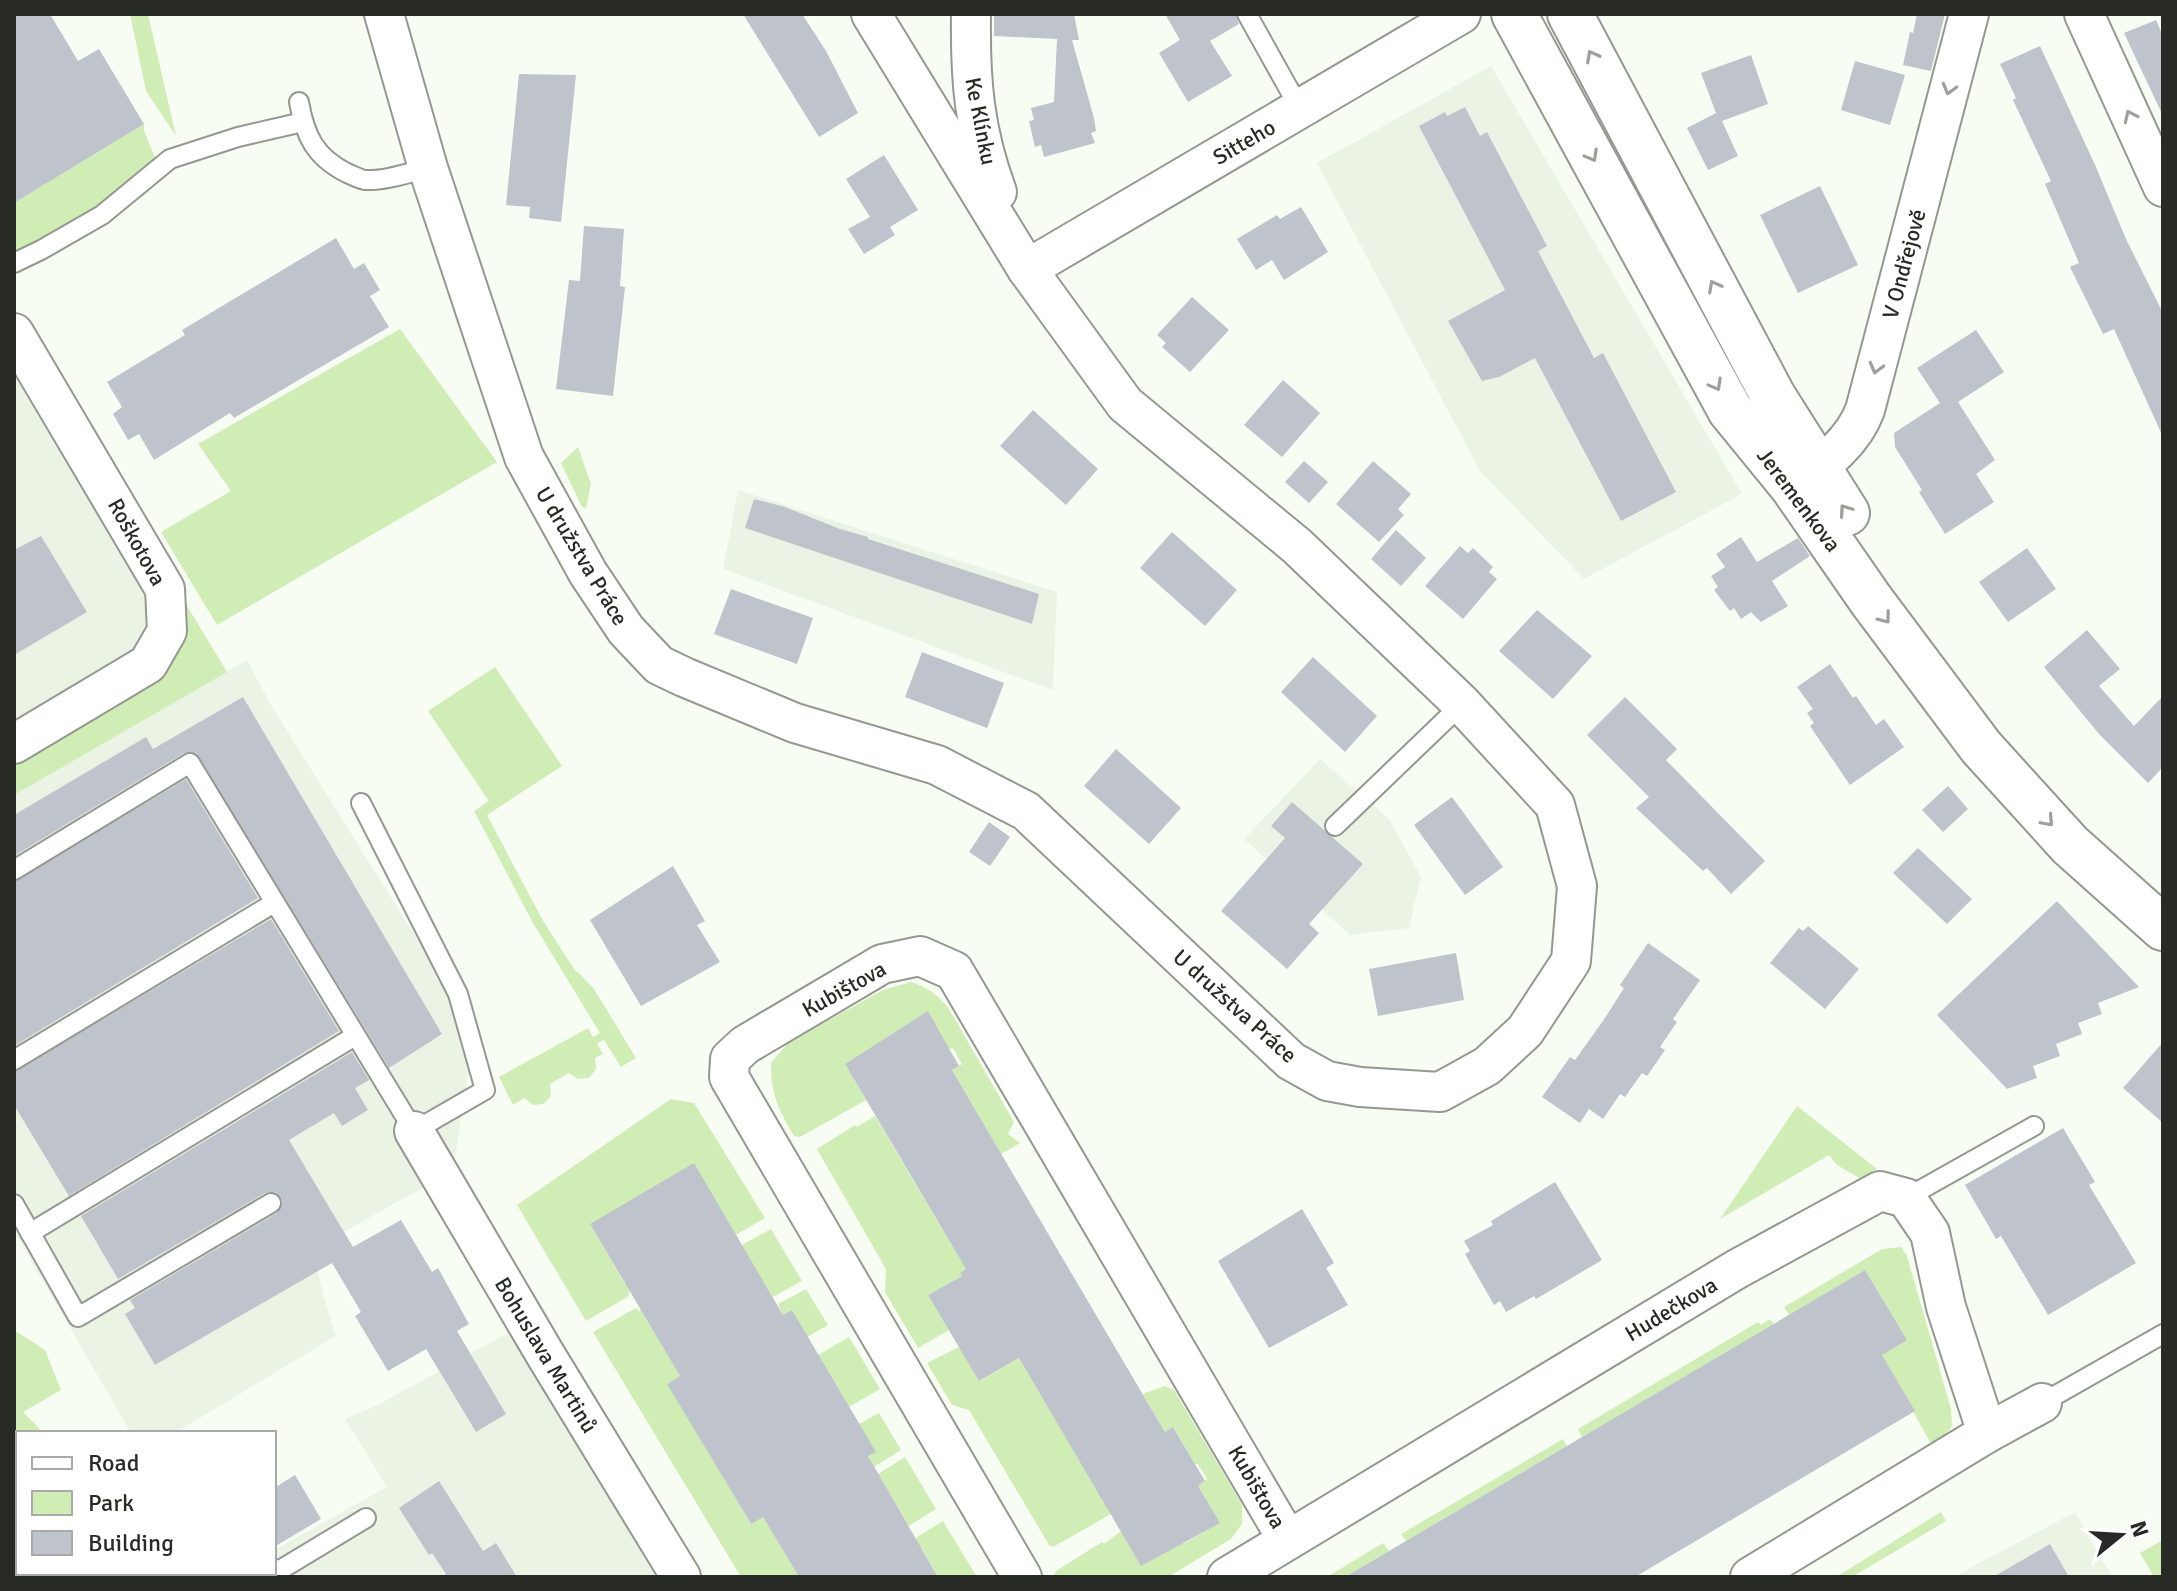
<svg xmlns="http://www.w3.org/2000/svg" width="2177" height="1591" font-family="Signika,sans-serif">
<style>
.built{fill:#ebf4e4}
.green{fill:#d0edb6}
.building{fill:#bfc3cc}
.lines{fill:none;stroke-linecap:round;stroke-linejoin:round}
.service-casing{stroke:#949890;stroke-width:22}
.minor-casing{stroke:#949890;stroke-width:42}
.tertiary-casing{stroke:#949890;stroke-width:48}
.service{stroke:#fff;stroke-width:18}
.minor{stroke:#fff;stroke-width:38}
.tertiary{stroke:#fff;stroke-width:44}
.oneway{stroke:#9e9f9d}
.labels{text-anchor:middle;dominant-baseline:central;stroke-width:8;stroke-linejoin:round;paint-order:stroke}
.street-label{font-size:22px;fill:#282a26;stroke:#fff}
</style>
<rect width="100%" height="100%" fill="#f8fdf4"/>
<g class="built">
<path d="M1491,66L1742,494L1584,579L1480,471L1317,163Z"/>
<path d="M14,362L130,553L198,688L247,660L271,705L475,1032L453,1171L313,1249L324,1298L336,1336L175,1433H131L14,1231Z"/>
<path d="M738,490L1057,592L1053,690L723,569Z"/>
<path d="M1320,759L1389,819L1421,877L1409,928L1350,935L1244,839Z"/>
<path d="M511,1331L666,1577H260L258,1573H274V1550L387,1487L345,1419L378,1405Z"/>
<path d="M2075,1512L2112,1577L1955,1576Z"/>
</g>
<g class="green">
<path d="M130,14H148L176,136L146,91Z"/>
<path d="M144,124V131L157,162L85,220L14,253V203Z"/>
<path d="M400,329L497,462L217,625L161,532L231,491L198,444Z"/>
<path d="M578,447L591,484L586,508L582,507L561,463Z"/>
<path d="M172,581L227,672L14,795V760L158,674Z"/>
<path d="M495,667L562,766L487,815L542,919L576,972L579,973L594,989L636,1058L621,1067L604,1040L597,1044L603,1054L595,1058L596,1069L589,1078L578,1079L569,1073L550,1084L551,1096L543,1104L533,1105L524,1098L513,1105L499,1077L588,1028L593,1037L600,1033L533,923L474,811L489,801L428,711Z"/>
<path d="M911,982C929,988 938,995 949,1009L1014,1122L1008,1134L1020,1143L1001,1154L952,1070L962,1064L953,1048L949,1049L928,1012L845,1064L866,1100L800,1137L794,1136C778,1109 771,1094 771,1063L788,1043L883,990Z"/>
<path d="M671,1099L694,1103L765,1218L734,1236L590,1224L625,1284L646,1282L628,1293L629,1296L586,1321L517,1205Z"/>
<path d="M1797,1106L1877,1169L1861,1179L1837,1165L1829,1155L1720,1219Z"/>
<path d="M875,1116L966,1269L960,1273L962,1276L928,1295L949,1330L918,1348L885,1292L886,1269L817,1149L855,1125L857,1127Z"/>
<path d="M771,1229L802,1281L773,1297L740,1246Z"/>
<path d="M1901,1247L1907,1256L1951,1409L1952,1426L1944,1436L1931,1444L1882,1355L1906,1339L1865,1270L1789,1315L1784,1307L1882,1249Z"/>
<path d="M806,1289L828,1325L807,1337L792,1310L783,1315L778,1304Z"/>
<path d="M646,1307L644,1315L680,1376L668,1384L750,1523L763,1517L799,1577H741L593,1332L636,1308L639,1311Z"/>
<path d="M1770,1319L1774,1324L1582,1437L1578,1429L1758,1322L1761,1325Z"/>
<path d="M14,1330L45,1350L61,1390L23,1412L40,1429L33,1433H18V1442L14,1444Z"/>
<path d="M849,1337L880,1389L849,1407L818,1355Z"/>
<path d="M959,1347L980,1381L1019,1358L1111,1514L1053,1547L1049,1545L969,1410L952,1405L927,1363Z"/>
<path d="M1165,1386L1174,1390L1242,1505V1524L1231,1539L1168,1577H1053L1056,1571L1102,1542L1104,1544L1121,1531L1185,1543L1219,1523L1198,1486L1207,1479L1198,1464H1195L1174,1428L1165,1432L1143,1394Z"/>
<path d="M879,1413L901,1450L874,1467L868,1456L875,1452L859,1424Z"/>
<path d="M1563,1439L1567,1446L1406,1541L1401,1534Z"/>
<path d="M905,1457L936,1509L907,1527L903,1516L878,1474Z"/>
<path d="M1941,1512L1946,1521L1852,1577H1836Z"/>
<path d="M943,1521L977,1577H938L922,1548H919L914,1539Z"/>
<path d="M2163,1540V1577H2154L2140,1553Z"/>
<path d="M1383,1543L1389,1551L1345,1577H1327Z"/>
</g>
<g class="building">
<path d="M14,14H50L78,61L99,49L144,124L14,203Z"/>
<path d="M743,14H802L826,51L858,113L819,137Z"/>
<path d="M994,14H1074L1079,40H1072L1094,118L1096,131L1091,133L1095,143L1044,157L1041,145L1035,147L1029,121L1034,120L1031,108L1054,102L1057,39L994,36Z"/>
<path d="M1165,14H1235L1239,24L1210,41L1232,76L1188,102L1159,53L1180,40Z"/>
<path d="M1917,14H1945L1931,71L1903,65L1910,32L1913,33Z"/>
<path d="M2156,20L2163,36V116L2124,33Z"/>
<path d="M2040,46L2096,167L2126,239L2163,313V437L2114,329L2103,334L2070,267L2079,263L2045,184L2051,181L2013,100L2016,98L2000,64Z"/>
<path d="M1751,55L1768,104L1722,121L1738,156L1708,170L1687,128L1716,113L1701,73Z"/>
<path d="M1855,61L1905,75L1890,125L1841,110Z"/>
<path d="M519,74L576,75L561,222L529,218L530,207L506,205Z"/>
<path d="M1465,107L1480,136L1487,132L1547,246L1538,251L1594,358L1603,353L1676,492L1621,521L1535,358L1499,377L1482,381L1448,321L1505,290L1419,126L1445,112L1447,116Z"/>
<path d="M884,155L918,210L890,227L895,235L864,254L848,229L870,217L846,179Z"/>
<path d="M1820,186L1858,265L1798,293L1760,215Z"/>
<path d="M1301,207L1328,252L1284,280L1272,260L1256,270L1237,239L1277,215L1280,219Z"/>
<path d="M584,226L624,229L620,286L625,287L613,396L556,389L569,280L580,281Z"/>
<path d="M336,238L354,269L364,263L380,290L370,296L389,327L234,418L230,413L154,460L139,434L128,440L113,414L122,407L107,382L185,335L182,330Z"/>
<path d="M1192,297L1229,330L1190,372L1162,347L1166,343L1157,335Z"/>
<path d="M1976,330L2004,372L1958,402L1995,460L1976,474L1994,502L1945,534L1919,492L1922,490L1895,447L1894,433L1940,403L1917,368Z"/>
<path d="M1283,380L1320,413L1282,457L1244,425Z"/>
<path d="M1033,410L1098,469L1066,505L1000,446Z"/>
<path d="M1304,461L1328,482L1309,503L1285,482Z"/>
<path d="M1373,461L1411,494L1398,509L1404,515L1379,542L1336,504Z"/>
<path d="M754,499L785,507L840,529L868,537V539L1039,594L1032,624L745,528Z"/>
<path d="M1396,530L1426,558L1401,586L1371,559Z"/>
<path d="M1172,532L1237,590L1205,626L1140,568Z"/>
<path d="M41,536L87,612L14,655V550Z"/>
<path d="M1741,537L1757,562L1798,538L1810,556L1772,581L1788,606L1761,622L1751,612L1741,619L1734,608L1730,611L1714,590L1718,587L1711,576L1725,567L1716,554Z"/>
<path d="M1460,546L1468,553L1473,548L1493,567L1489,572L1497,579L1463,619L1425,586Z"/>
<path d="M2027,548L2056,589L2008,622L1979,582Z"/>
<path d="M731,589L813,618L797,664L714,634Z"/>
<path d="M1537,610L1592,656L1553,699L1499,651Z"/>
<path d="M2087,630L2120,669L2099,686L2134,726L2163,696V767L2148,783L2099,734L2044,667Z"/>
<path d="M922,652L1004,683L987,728L905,697Z"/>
<path d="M1313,657L1377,716L1345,752L1281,692Z"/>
<path d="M1830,664L1853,698L1856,696L1876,725L1884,719L1904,747L1850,785L1810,726L1814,723L1807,713L1813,709L1797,687Z"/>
<path d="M243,697L442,1034L389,1068L196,753H184L14,856V815L146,737L153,749Z"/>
<path d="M1625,697L1677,749L1666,760L1765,861L1731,894L1707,868L1703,871L1636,808L1649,797L1587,735Z"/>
<path d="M1116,749L1181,808L1149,844L1084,786Z"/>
<path d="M186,779L258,898L14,1046V882Z"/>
<path d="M1948,786L1968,809L1943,832L1922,810Z"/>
<path d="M1452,797L1503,867L1465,895L1414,825Z"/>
<path d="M1292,802L1363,864L1309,924L1319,933L1287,969L1221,911L1285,838L1271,826Z"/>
<path d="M989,822L1010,837L990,866L969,852Z"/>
<path d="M1918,848L1972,899L1947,924L1893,873Z"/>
<path d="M673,866L705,921L697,925L720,962L641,1006L590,920Z"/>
<path d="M2057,901L2139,987L2098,1003L2102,1014L2078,1023L2082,1034L2056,1044L2060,1056L2033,1066L2037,1078L2007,1089L1937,1015Z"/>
<path d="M271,919L339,1031L69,1196L14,1105V1072Z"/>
<path d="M1808,926L1859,969L1825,1009L1770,963L1799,928L1803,931Z"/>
<path d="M1648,943L1700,980L1673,1019L1677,1022L1660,1047L1665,1050L1647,1076L1642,1073L1625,1097L1620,1094L1603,1119L1589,1109L1580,1123L1542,1097L1570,1057L1575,1060L1605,1018L1624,988L1620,985Z"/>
<path d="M1456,953L1464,1000L1378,1016L1369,969Z"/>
<path d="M928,1011L959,1066L952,1070L1043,1225L1165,1432L1173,1427L1205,1481L1198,1486L1220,1523L1141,1566L1019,1358L979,1381L928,1295L962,1276L960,1273L966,1269L845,1064Z"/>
<path d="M2163,1042V1123L2123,1088Z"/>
<path d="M352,1052L369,1080L355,1088L368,1110L342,1126L334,1113L289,1140L353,1247L401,1220L432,1272L438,1268L469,1324L457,1331L506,1414L476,1432L426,1349L388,1371L355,1316L361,1312L332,1263L155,1365L125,1314L135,1308L130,1300L277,1213L283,1202L276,1192L265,1193L118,1279L81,1216Z"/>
<path d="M2063,1128L2095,1182L2089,1185L2136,1263L2048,1315L2001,1236L1996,1239L1965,1185Z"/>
<path d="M694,1163L783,1315L792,1310L876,1452L868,1456L938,1577H799L763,1517L751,1524L667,1384L680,1376L590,1224Z"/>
<path d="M1555,1182L1602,1260L1536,1299L1534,1296L1506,1312L1500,1301L1494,1305L1465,1254L1470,1251L1464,1241L1493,1225L1491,1221Z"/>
<path d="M1302,1209L1334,1263L1326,1268L1348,1305L1269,1348L1218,1261Z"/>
<path d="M1865,1270L1907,1340L1882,1355L1915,1411L1635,1577H1345Z"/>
<path d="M295,1475L321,1519L274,1547V1488Z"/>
<path d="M439,1481L483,1551L496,1543L517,1577H441L446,1574L432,1553L429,1555L399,1508Z"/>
<path d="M2050,1544L2069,1577H1993Z"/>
</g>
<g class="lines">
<defs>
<g id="service">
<path d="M1247,14L1300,109"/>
<path d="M299,102C305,136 315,157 347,173C352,175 359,179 365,180C385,181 408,173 428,168"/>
<path d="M14,263L41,250L102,215L170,159L238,137L303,122"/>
<path d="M1335,826L1462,704"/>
<path d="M14,870L190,763L414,1131L485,1090L458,994L361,803"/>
<path d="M14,1060L274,903"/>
<path d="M1906,1198L2034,1126"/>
<path d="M14,1204L78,1317L271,1203"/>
<path d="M30,1233L355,1036"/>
<path d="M2042,1403L2163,1334"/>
<path d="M274,1569L280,1570L366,1518"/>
<path d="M208,1577L215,1573"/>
</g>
<g id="minor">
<path d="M384,14L428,168L524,457L588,573L626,630L659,665L684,677L795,723L937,765L1026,811L1291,1061L1327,1081L1360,1087L1440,1092L1487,1066L1525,1031L1571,961L1577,886L1555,805L1462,704L1297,546L1125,404L1027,269L871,14"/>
<path d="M971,14C970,80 974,130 997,192"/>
<path d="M2084,14L2163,187"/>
<path d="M1027,269L1461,14"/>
<path d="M14,333L165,589L167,631L148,664L14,744"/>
<path d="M1795,484C1824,463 1852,444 1865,410L1969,14"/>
<path d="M414,1131L545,1354L681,1577"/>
<path d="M1987,1433L2042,1403"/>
<path d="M1022,1577L729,1077L730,1059L745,1045L882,964L920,956L954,971L1287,1539"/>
<path d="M1227,1577L1737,1269L1880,1191L1906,1198L1930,1233L1946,1307L1987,1433L1750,1577"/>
</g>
<g id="tertiary">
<path d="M1514,14L1730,410L1792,486L1871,600L1981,747L2070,845L2163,928"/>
<path d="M1570,14L1773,396L1847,513"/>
</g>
</defs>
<use href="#service" class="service-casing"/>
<use href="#minor" class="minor-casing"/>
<use href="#tertiary" class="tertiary-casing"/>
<use href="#service" class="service"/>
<use href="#minor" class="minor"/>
<use href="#tertiary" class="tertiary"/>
</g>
<defs><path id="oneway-chevron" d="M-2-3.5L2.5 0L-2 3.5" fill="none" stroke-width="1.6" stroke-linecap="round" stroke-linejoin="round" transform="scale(2)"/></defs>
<g class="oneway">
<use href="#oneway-chevron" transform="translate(1592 56) rotate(-118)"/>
<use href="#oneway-chevron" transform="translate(1949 89) rotate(105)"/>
<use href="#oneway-chevron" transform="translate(2130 116) rotate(-115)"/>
<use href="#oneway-chevron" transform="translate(1592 156) rotate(61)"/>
<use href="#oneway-chevron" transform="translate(1714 286) rotate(-118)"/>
<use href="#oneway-chevron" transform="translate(1876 368) rotate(105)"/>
<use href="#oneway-chevron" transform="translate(1716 385) rotate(61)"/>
<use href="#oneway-chevron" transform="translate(1845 510) rotate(-125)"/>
<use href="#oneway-chevron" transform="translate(1885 618) rotate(53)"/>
<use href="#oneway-chevron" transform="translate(2048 821) rotate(48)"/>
</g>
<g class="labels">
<g class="street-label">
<text transform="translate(981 121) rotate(79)">Ke Klínku</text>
<text transform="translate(1244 142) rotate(-30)">Sitteho</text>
<text transform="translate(1904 264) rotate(-75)">V Ondřejově</text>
<text transform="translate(1799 500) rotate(53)">Jeremenkova</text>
<text transform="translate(137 542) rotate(61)">Roškotova</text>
<text transform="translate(582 556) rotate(59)">U družstva Práce</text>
<text transform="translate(844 989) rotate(-29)">Kubištova</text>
<text transform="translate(1235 1006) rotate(42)">U družstva Práce</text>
<text transform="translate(1671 1309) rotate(-31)">Hudečkova</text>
<text transform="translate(546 1355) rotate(59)">Bohuslava Martinů</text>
<text transform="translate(1257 1487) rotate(60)">Kubištova</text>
</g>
</g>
<rect width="2177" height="1591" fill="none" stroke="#282a26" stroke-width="32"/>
<rect x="16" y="1431" width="260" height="144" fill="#ffffff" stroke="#a9aaa8" stroke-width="2"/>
<rect x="32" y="1457" width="40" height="12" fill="#ffffff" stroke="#a9aaa8" stroke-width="2"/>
<text x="88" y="1471" font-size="24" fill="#282a26">Road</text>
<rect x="32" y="1491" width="40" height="24" fill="#d0edb6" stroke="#a9aaa8" stroke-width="2"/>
<text x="88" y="1511" font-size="24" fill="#282a26">Park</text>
<rect x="32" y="1531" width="40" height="24" fill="#bfc3cc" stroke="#a9aaa8" stroke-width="2"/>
<text x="88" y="1551" font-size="24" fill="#282a26">Building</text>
<g transform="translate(2121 1535) rotate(72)" stroke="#ffffff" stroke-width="6" paint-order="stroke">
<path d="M0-6L14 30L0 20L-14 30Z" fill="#282a26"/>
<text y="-12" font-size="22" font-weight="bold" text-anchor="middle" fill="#282a26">N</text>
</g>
</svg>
